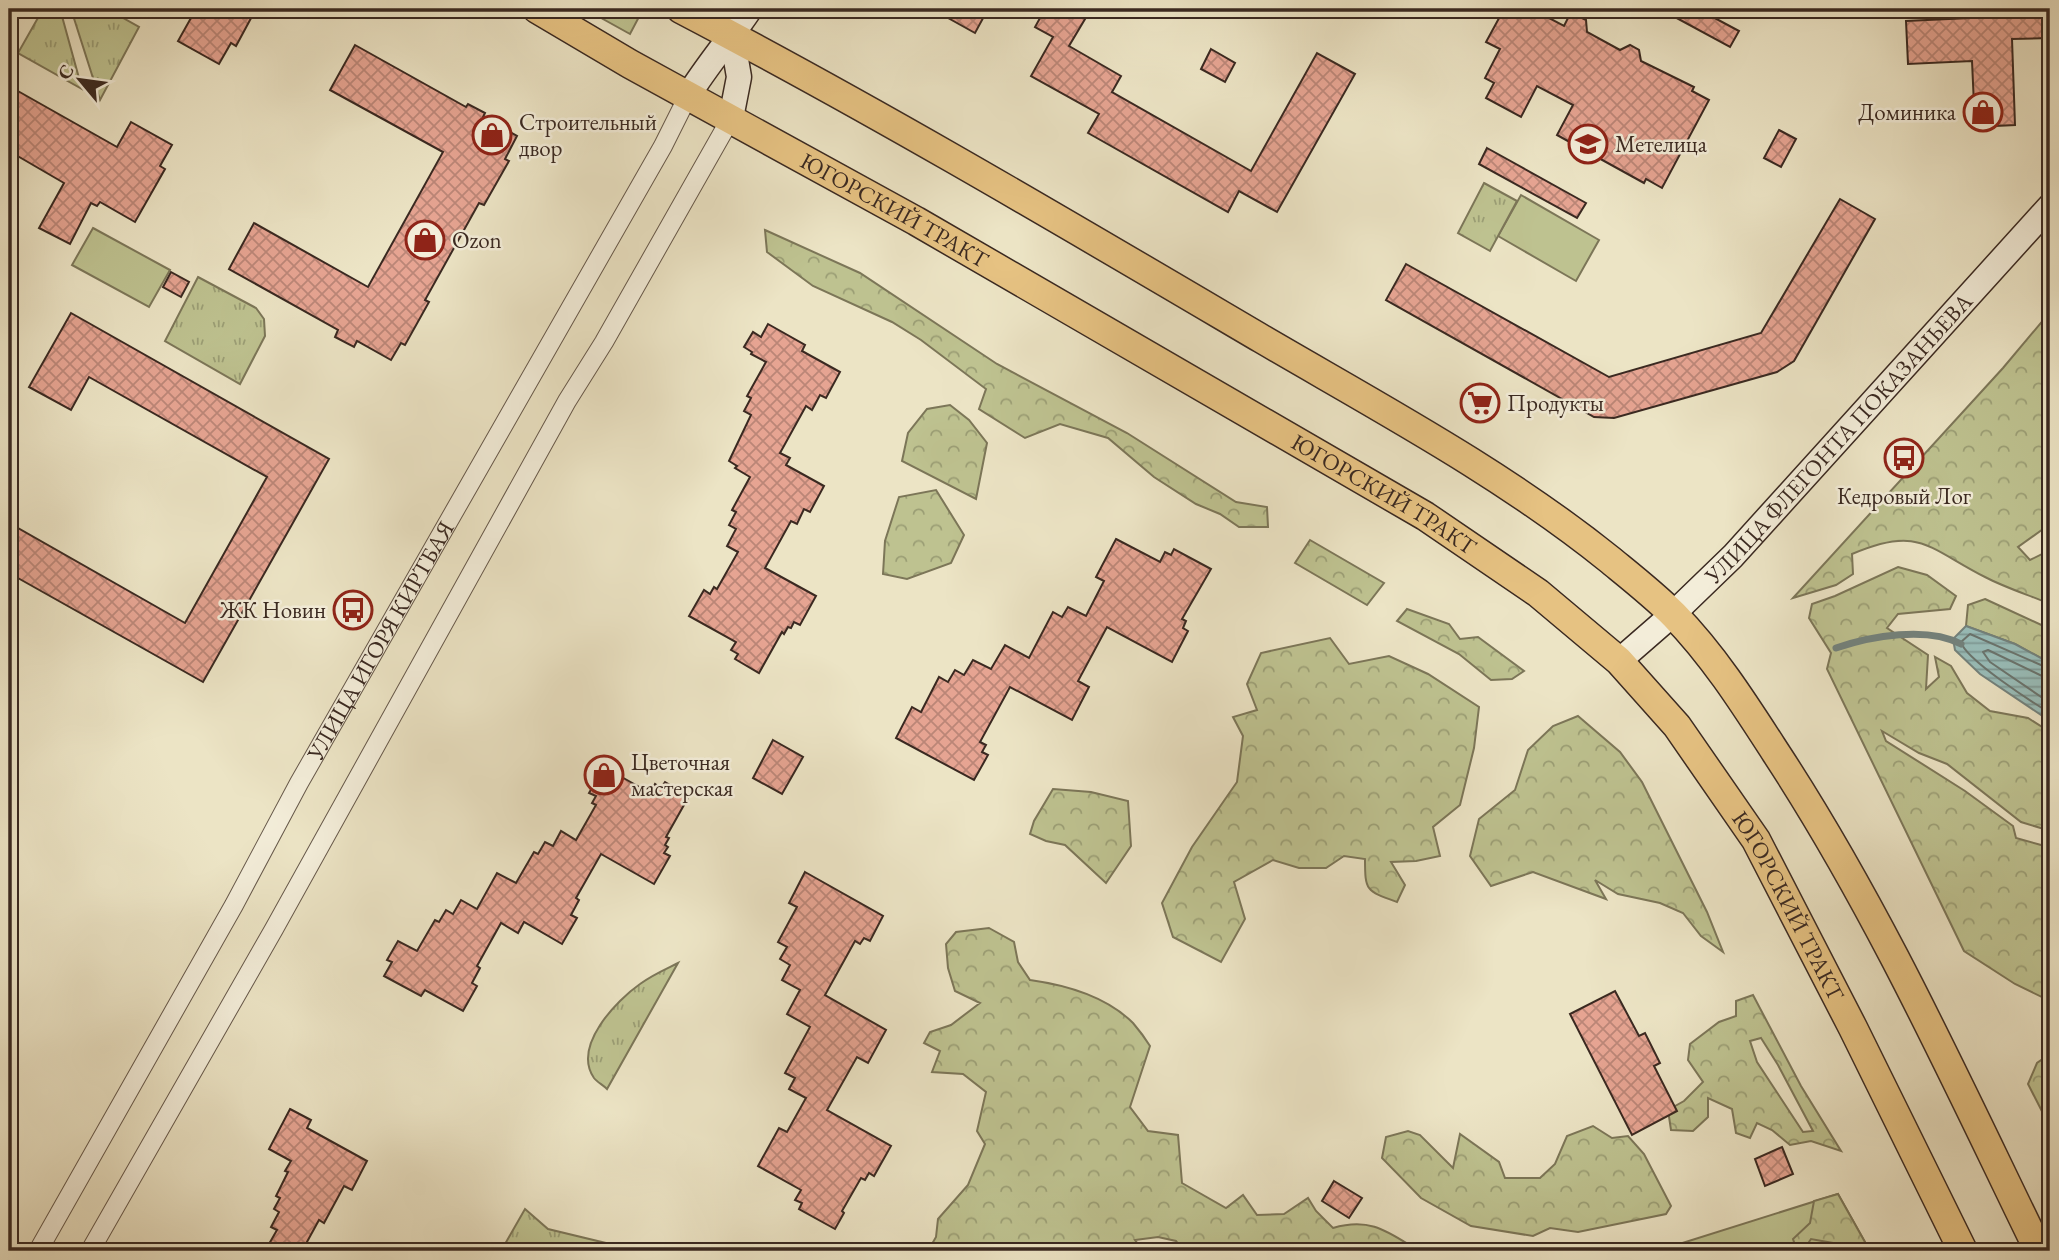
<svg xmlns="http://www.w3.org/2000/svg" width="2059" height="1260" font-family="'EB Garamond',serif">
<style>
.green{fill:#bec290;stroke:#7c7658;stroke-width:2}
.forest{fill:url(#forest-crowns);stroke:#7c7658;stroke-width:2;fill-rule:evenodd}
.park{fill:url(#park-tufts);stroke:#7c7658;stroke-width:2}
.water{fill:url(#water-rules);stroke:#73827d;stroke-width:2}
.lines{fill:none;stroke-linecap:round;stroke-linejoin:round}
.shore{stroke:#6a746e;stroke-width:2}
.stream{stroke:#73827d;stroke-width:7}
.building{fill:url(#building-cross-hatch);stroke:#3a2921;stroke-width:2}
.minor-casing{stroke:#66584a;stroke-width:20}
.secondary-casing{stroke:#3a2921;stroke-width:27}
.primary-casing{stroke:#3a2921;stroke-width:31}
.minor{stroke:#f3edd9;stroke-width:18}
.secondary{stroke:#f3edd9;stroke-width:24}
.primary{stroke:#e6c282;stroke-width:28}
.labels{text-anchor:middle;dominant-baseline:central;stroke-width:5;stroke-linejoin:round;paint-order:stroke}
.poi-label{font-size:23px;fill:#3a2921;stroke:#f3edd9;text-anchor:start}
.street-label{font-size:23px;fill:#3a2921;stroke:#f3edd9}
</style>
<defs>
<pattern id="forest-crowns" width="20" height="18" patternUnits="userSpaceOnUse" patternTransform="scale(1.75)"><rect width="20" height="18" fill="#bec290"/><path d="M2 6a3 3 0 1 1 6 0M12 15a3 3 0 1 1 6 0" fill="none" stroke="#9b9e75"/></pattern>
<pattern id="park-tufts" width="24" height="20" patternUnits="userSpaceOnUse" patternTransform="scale(1.75)"><rect width="24" height="20" fill="#bec290"/><path d="M3 7l-1-3M5 7V3M7 7l1-3M15 17l-1-3M17 17v-4M19 17l1-3" fill="none" stroke="#9b9e75"/></pattern>
<pattern id="water-rules" width="6" height="5" patternUnits="userSpaceOnUse" patternTransform="scale(1.75)"><rect width="6" height="5" fill="#99beba"/><path d="M0 2.5h6" fill="none" stroke="#7e9a97"/></pattern>
<pattern id="building-cross-hatch" width="8" height="8" patternUnits="userSpaceOnUse" patternTransform="scale(1.75)"><rect width="8" height="8" fill="#e6a492"/><path d="M0 0l8 8M0 8l8-8" fill="none" stroke="#bb8677"/></pattern>
</defs>
<rect width="100%" height="100%" fill="#ece4c5"/>
<filter id="stains"><feTurbulence type="fractalNoise" baseFrequency=".00286" numOctaves="4"/><feColorMatrix values="0 0 0 0 .2 0 0 0 0 .09 0 0 0 0 .02 0 0 0 .5 -.17"/></filter>
<radialGradient id="worn" r=".72"><stop offset=".6" stop-color="#630" stop-opacity="0"/><stop offset="1" stop-color="#630" stop-opacity=".3"/></radialGradient>
<g class="green">
<path d="M585,9H635L641,13L630,34Z"/>
<path d="M1521,195L1599,240L1576,281L1498,236Z"/>
<path d="M93,228L170,270L149,307L72,265Z"/>
<path d="M1838,1194L1870,1251H1657Z"/>
</g>
<g class="forest">
<path d="M765,230L860,273L997,364L1127,433L1236,502L1267,507L1268,527H1239L1220,514L1196,504L1154,477L1108,438L1060,424L1025,438L979,409L986,389L921,340L892,322L813,286L767,252Z"/>
<path d="M2050,312V524L2018,547L2030,560L2050,550V604C2029,595 2006,588 1985,577C1928,548 1919,525 1852,554L1853,574L1836,585L1793,598L2003,368Z"/>
<path d="M950,405L969,420L987,443L976,499L902,461L908,433L927,409Z"/>
<path d="M936,490L964,535L951,563L907,579L883,574L885,541L899,497Z"/>
<path d="M1310,540L1384,583L1367,605L1295,563Z"/>
<path d="M1898,567L1927,575L1956,596L1950,609L1898,614L1887,628L1928,655L1926,689L1939,677L1935,657L1951,666L1967,693L1990,711L2028,718L2050,732V831L2021,822L1947,764L1919,753L1882,731L1886,741L1965,791L2013,826L2016,838L2041,845L2050,851V1001L2015,984L1964,951L1827,669L1831,653L1809,618L1812,604L1835,596Z"/>
<path d="M1985,599L2050,629V663L2015,644L1966,626L1968,605Z"/>
<path d="M1407,609L1449,624L1460,639L1478,637L1524,671L1512,679L1491,680L1459,654L1397,621Z"/>
<path d="M1330,638L1349,664L1389,656L1428,674L1479,707L1474,748L1460,805L1433,827L1440,856L1416,861L1391,862L1405,885L1397,902C1366,891 1365,891 1365,859L1344,856L1326,868H1299L1273,860L1234,882L1245,919L1221,962L1173,937L1162,903L1192,847L1237,782L1243,736L1233,717L1257,710L1247,684L1261,653Z"/>
<path d="M1578,716L1620,752L1642,782L1707,912L1723,952L1701,936L1683,913L1660,903L1618,894L1595,880L1606,899L1533,872L1491,886L1470,856L1479,819L1515,790L1528,750L1553,726Z"/>
<path d="M1053,789L1091,792L1128,801L1131,846L1106,883L1065,845L1046,841L1030,834L1034,821Z"/>
<path d="M989,928L1014,942L1018,962L1030,980C1066,985 1107,997 1133,1023C1139,1030 1145,1038 1150,1046L1130,1107L1148,1131L1178,1135L1182,1183L1226,1208L1243,1195L1257,1215L1284,1214L1308,1198L1316,1211L1333,1228C1371,1217 1388,1232 1419,1251H1183L1176,1241L1158,1237L1135,1240L1143,1251H928L936,1237L938,1219L968,1185L985,1144L977,1131L986,1092L963,1074L932,1072L940,1051L924,1043L930,1032L951,1025L980,1003L955,991L948,968L946,944L956,932Z"/>
<path d="M1753,995L1801,1086L1841,1151L1811,1141L1790,1145L1772,1130L1757,1123L1750,1138L1736,1133L1732,1109L1708,1098V1117L1693,1131L1671,1130L1668,1110L1684,1101L1703,1082L1688,1060L1690,1044L1719,1022L1736,1016V1001ZM1761,1038L1778,1065L1813,1131L1803,1132L1757,1062L1750,1041Z"/>
<path d="M2050,1054V1127L2028,1084L2037,1063Z"/>
<path d="M1593,1126L1612,1138L1628,1136L1644,1154L1671,1206L1666,1214L1578,1232L1550,1228L1533,1236L1471,1226L1421,1198L1382,1158L1386,1137L1408,1131L1420,1135L1453,1168L1460,1134L1499,1162L1505,1178H1540L1555,1164L1567,1136Z"/>
<path d="M1838,1194L1870,1251H1841L1833,1243L1811,1239L1803,1251H1797L1793,1239L1810,1223L1814,1201Z"/>
</g>
<g class="park">
<path d="M43,9H60L82,89L18,53Z"/>
<path d="M71,9H107L139,27L100,100Z"/>
<path d="M1484,183L1517,201L1490,251L1458,233Z"/>
<path d="M198,277L256,308L264,319L265,336L240,384L165,341Z"/>
<path d="M678,963L607,1089C603,1085 597,1082 594,1078C572,1046 617,1000 640,984C652,975 666,969 678,963Z"/>
<path d="M525,1209L548,1229L610,1244L622,1251H501Z"/>
</g>
<path class="water" d="M1966,626L2015,644L2050,663V721L1980,674L1955,650L1953,639Z"/>
<g class="lines">
<g class="shore">
<path d="M2050,669L1970,634L1961,642C1965,659 2032,702 2050,713"/>
<path d="M2050,678L2042,676L1988,650L1983,652L1990,662L2050,703"/>
</g>
<path class="stream" d="M1836,648C1871,636 1927,626 1961,644"/>
</g>
<g class="building">
<path d="M196,9H256L236,46L231,43L219,64L178,41Z"/>
<path d="M932,9H988L975,33Z"/>
<path d="M1045,9H1091L1069,46L1121,76L1112,92L1251,171L1317,53L1355,74L1277,212L1239,191L1228,212L1088,133L1099,114L1031,76L1053,37L1035,27Z"/>
<path d="M1504,9H1532L1564,26L1568,18L1576,15L1586,20L1587,32L1620,50L1630,45L1639,50L1641,61L1694,87L1692,91L1709,100L1662,188L1646,179L1644,183L1557,135L1573,105L1537,86L1521,117L1486,98L1494,83L1485,78L1500,49L1486,42Z"/>
<path d="M1660,9H1698L1739,31L1730,47Z"/>
<path d="M1991,9H2050V38L2012,39L2015,125L1975,127L1972,61L1908,64L1906,21L1991,17Z"/>
<path d="M355,45L466,107L468,104L485,113L483,117L517,136L505,159L509,161L484,205L479,203L425,300L429,302L405,345L401,343L391,360L357,341L354,347L335,337L338,330L229,269L254,223L368,287L443,152L330,90Z"/>
<path d="M1211,49L1235,63L1225,82L1201,69Z"/>
<path d="M9,86L117,147L131,122L172,145L160,166L165,169L135,222L100,202L97,206L91,203L70,244L39,228L64,183L9,151Z"/>
<path d="M1779,130L1796,139L1781,167L1764,158Z"/>
<path d="M1487,148L1586,203L1577,218L1479,164Z"/>
<path d="M1840,199L1875,219L1794,361L1777,372L1614,418L1594,417L1386,300L1406,264L1609,377L1761,333Z"/>
<path d="M171,272L189,282L181,297L163,287Z"/>
<path d="M71,313L329,459L203,682L9,573V523L185,623L267,477L89,377L71,410L29,387Z"/>
<path d="M768,324L805,345L802,351L840,372L826,398L820,395L812,410L806,406L780,453L790,458L786,465L824,486L810,512L804,509L797,524L791,521L765,568L816,596L800,625L794,622L791,628L788,627L784,634L782,632L759,673L735,659L738,654L731,650L736,642L689,616L704,590L710,594L714,587L717,589L738,552L727,546L736,529L729,525L736,512L732,510L750,477L735,468L737,466L729,461L751,415L744,411L751,398L747,396L766,362L751,354L752,352L744,347L753,332L761,337Z"/>
<path d="M1116,539L1160,562L1165,552L1171,555L1174,549L1211,569L1182,619L1186,621L1183,628L1188,631L1172,662L1107,627L1078,681L1089,687L1072,720L1010,687L980,742L986,745L982,752L988,755L974,780L896,738L912,707L921,712L939,677L948,682L955,670L964,675L973,660L991,669L1005,645L1029,658L1053,612L1062,617L1068,607L1086,616L1104,581L1096,577Z"/>
<path d="M773,740L803,757L782,794L753,778Z"/>
<path d="M604,767L650,793L655,784L661,788L665,782L689,796L666,837L669,838L665,845L668,847L664,853L670,856L654,884L601,854L576,898L579,900L571,915L577,918L562,944L524,922L518,933L501,923L477,966L480,968L472,983L477,986L463,1011L425,990L421,996L384,976L392,962L387,960L398,941L417,951L435,920L439,922L446,910L453,914L461,900L477,909L497,873L516,883L534,852L538,854L545,842L553,846L561,831L576,840L596,805L592,803L596,796L589,793Z"/>
<path d="M805,872L883,916L870,941L864,938L860,944L855,941L825,995L886,1030L868,1063L857,1057L827,1110L891,1146L874,1176L869,1173L865,1180L861,1178L842,1211L844,1213L835,1229L799,1209L802,1203L795,1200L801,1190L758,1166L779,1128L787,1132L806,1098L789,1089L795,1078L785,1073L810,1027L787,1014L800,990L782,980L790,965L780,959L787,947L778,942L797,907L789,903Z"/>
<path d="M1615,991L1639,1036L1645,1033L1660,1063L1654,1066L1677,1111L1632,1135L1570,1014Z"/>
<path d="M290,1109L311,1120L307,1128L367,1161L352,1190L344,1186L324,1223L319,1220L302,1251H265L277,1230L271,1227L279,1212L274,1209L280,1198L276,1196L288,1172L285,1171L291,1161L269,1149Z"/>
<path d="M1782,1147L1793,1174L1765,1186L1755,1159Z"/>
<path d="M1334,1181L1362,1198L1349,1218L1322,1201Z"/>
</g>
<g class="lines">
<defs>
<g id="minor">
<path id="s1" d="M38,1251L234,905L299,783L663,146L688,96"/>
<path d="M90,1251L274,929L567,401L604,342L731,118"/>
</g>
<g id="secondary">
<path d="M688,96C707,65 730,39 750,9"/>
<path d="M731,118L739,77L732,36"/>
<path id="s2" d="M1619,661L1673,614L1733,556L2050,206"/>
</g>
<g id="primary">
<path id="s3" d="M537,9L630,64L916,221L1425,516L1538,593L1619,661L1677,726L1756,840L1853,1028L1963,1251"/>
<path d="M681,9C878,112 1070,226 1262,339C1380,408 1502,473 1609,559C1631,577 1654,595 1674,615C1714,656 1745,705 1776,753C1879,910 1957,1083 2039,1251"/>
</g>
</defs>
<use href="#minor" class="minor-casing"/>
<use href="#secondary" class="secondary-casing"/>
<use href="#primary" class="primary-casing"/>
<use href="#minor" class="minor"/>
<use href="#secondary" class="secondary"/>
<use href="#primary" class="primary"/>
</g>
<defs>
<symbol id="shop-ring" viewBox="-11 -11 22 22"><circle r="9.5" fill="#f3edd9" stroke="#8f2418" stroke-width="1.5"/><path d="M-5-2.5h2.3a2.7 3.5 0 0 1 5.4 0H5L5.5 6h-11ZM-1.5-2.5h3a1.5 2.3 0 0 0-3 0Z" fill="#8f2418"/></symbol>
<symbol id="school-ring" viewBox="-11 -11 22 22"><circle r="9.5" fill="#f3edd9" stroke="#8f2418" stroke-width="1.5"/><path d="M0-5L7-2L0 1L-7-2ZM-4 1L0 2.5L4 1V4Q0 6-4 4Z" fill="#8f2418"/></symbol>
<symbol id="supermarket-ring" viewBox="-11 -11 22 22"><circle r="9.5" fill="#f3edd9" stroke="#8f2418" stroke-width="1.5"/><path d="M-6-5.5h2.5l.6 2H6L4.5 2H-2.5L-4.4-4H-6ZM-1.5 3.2a1.3 1.3 0 1 0 .1 0ZM3 3.2a1.3 1.3 0 1 0 .1 0Z" fill="#8f2418"/></symbol>
<symbol id="bus-ring" viewBox="-11 -11 22 22"><circle r="9.5" fill="#f3edd9" stroke="#8f2418" stroke-width="1.5"/><path d="M-5-6H5V4H4V6H2V4H-2V6H-4V4H-5ZM-3.5-4V0h7V-4ZM-3.5 1.2v1.5H-2V1.2ZM2 1.2v1.5H3.5V1.2Z" fill="#8f2418"/></symbol>
</defs>
<g fill-rule="evenodd">
<use href="#shop-ring" x="1961" y="90" width="44" height="44"/>
<use href="#shop-ring" x="470" y="113" width="44" height="44"/>
<use href="#school-ring" x="1566" y="122" width="44" height="44"/>
<use href="#shop-ring" x="403" y="218" width="44" height="44"/>
<use href="#supermarket-ring" x="1458" y="381" width="44" height="44"/>
<use href="#bus-ring" x="1882" y="436" width="44" height="44"/>
<use href="#bus-ring" x="331" y="588" width="44" height="44"/>
<use href="#shop-ring" x="582" y="753" width="44" height="44"/>
</g>
<g class="labels">
<g class="poi-label">
<text x="1956" y="112" text-anchor="end">Доминика</text>
<text x="519" y="122">Строительный<tspan x="519" dy="26">двор</tspan></text>
<text x="1615" y="144">Метелица</text>
<text x="452" y="240">Ozon</text>
<text x="1507" y="403">Продукты</text>
<text x="1904" y="496" text-anchor="middle">Кедровый Лог</text>
<text x="326" y="610" text-anchor="end">ЖК Новин</text>
<text x="631" y="762">Цветочная<tspan x="631" dy="26">мастерская</tspan></text>
</g>
<g class="street-label">
<text stroke="none"><textPath href="#s3" startOffset="410">ЮГОРСКИЙ ТРАКТ</textPath></text>
<text stroke="none"><textPath href="#s2" startOffset="313">УЛИЦА ФЛЕГОНТА ПОКАЗАНЬЕВА</textPath></text>
<text stroke="none"><textPath href="#s3" startOffset="976">ЮГОРСКИЙ ТРАКТ</textPath></text>
<text stroke="none"><textPath href="#s1" startOffset="700">УЛИЦА ИГОРЯ КИРТБАЯ</textPath></text>
<text stroke="none"><textPath href="#s3" startOffset="1564">ЮГОРСКИЙ ТРАКТ</textPath></text>
</g>
</g>
<rect width="2059" height="1260" fill="none" stroke="#ece4c5" stroke-width="35"/>
<rect x="10" y="10" width="2038" height="1239" fill="none" stroke="#3a2921" stroke-width="3.5"/>
<rect x="18" y="18" width="2024" height="1225" fill="none" stroke="#3a2921" stroke-width="2"/>
<g transform="translate(80 80) rotate(299)" stroke="#f3edd9" stroke-width="5" paint-order="stroke">
<path d="M0-5L12 26L0 18L-12 26Z" fill="#3a2921"/>
<text y="-10" font-size="19" font-weight="bold" text-anchor="middle" fill="#3a2921">С</text>
</g>
<rect width="100%" height="100%" filter="url(#stains)"/>
<rect width="100%" height="100%" fill="url(#worn)"/>
</svg>
